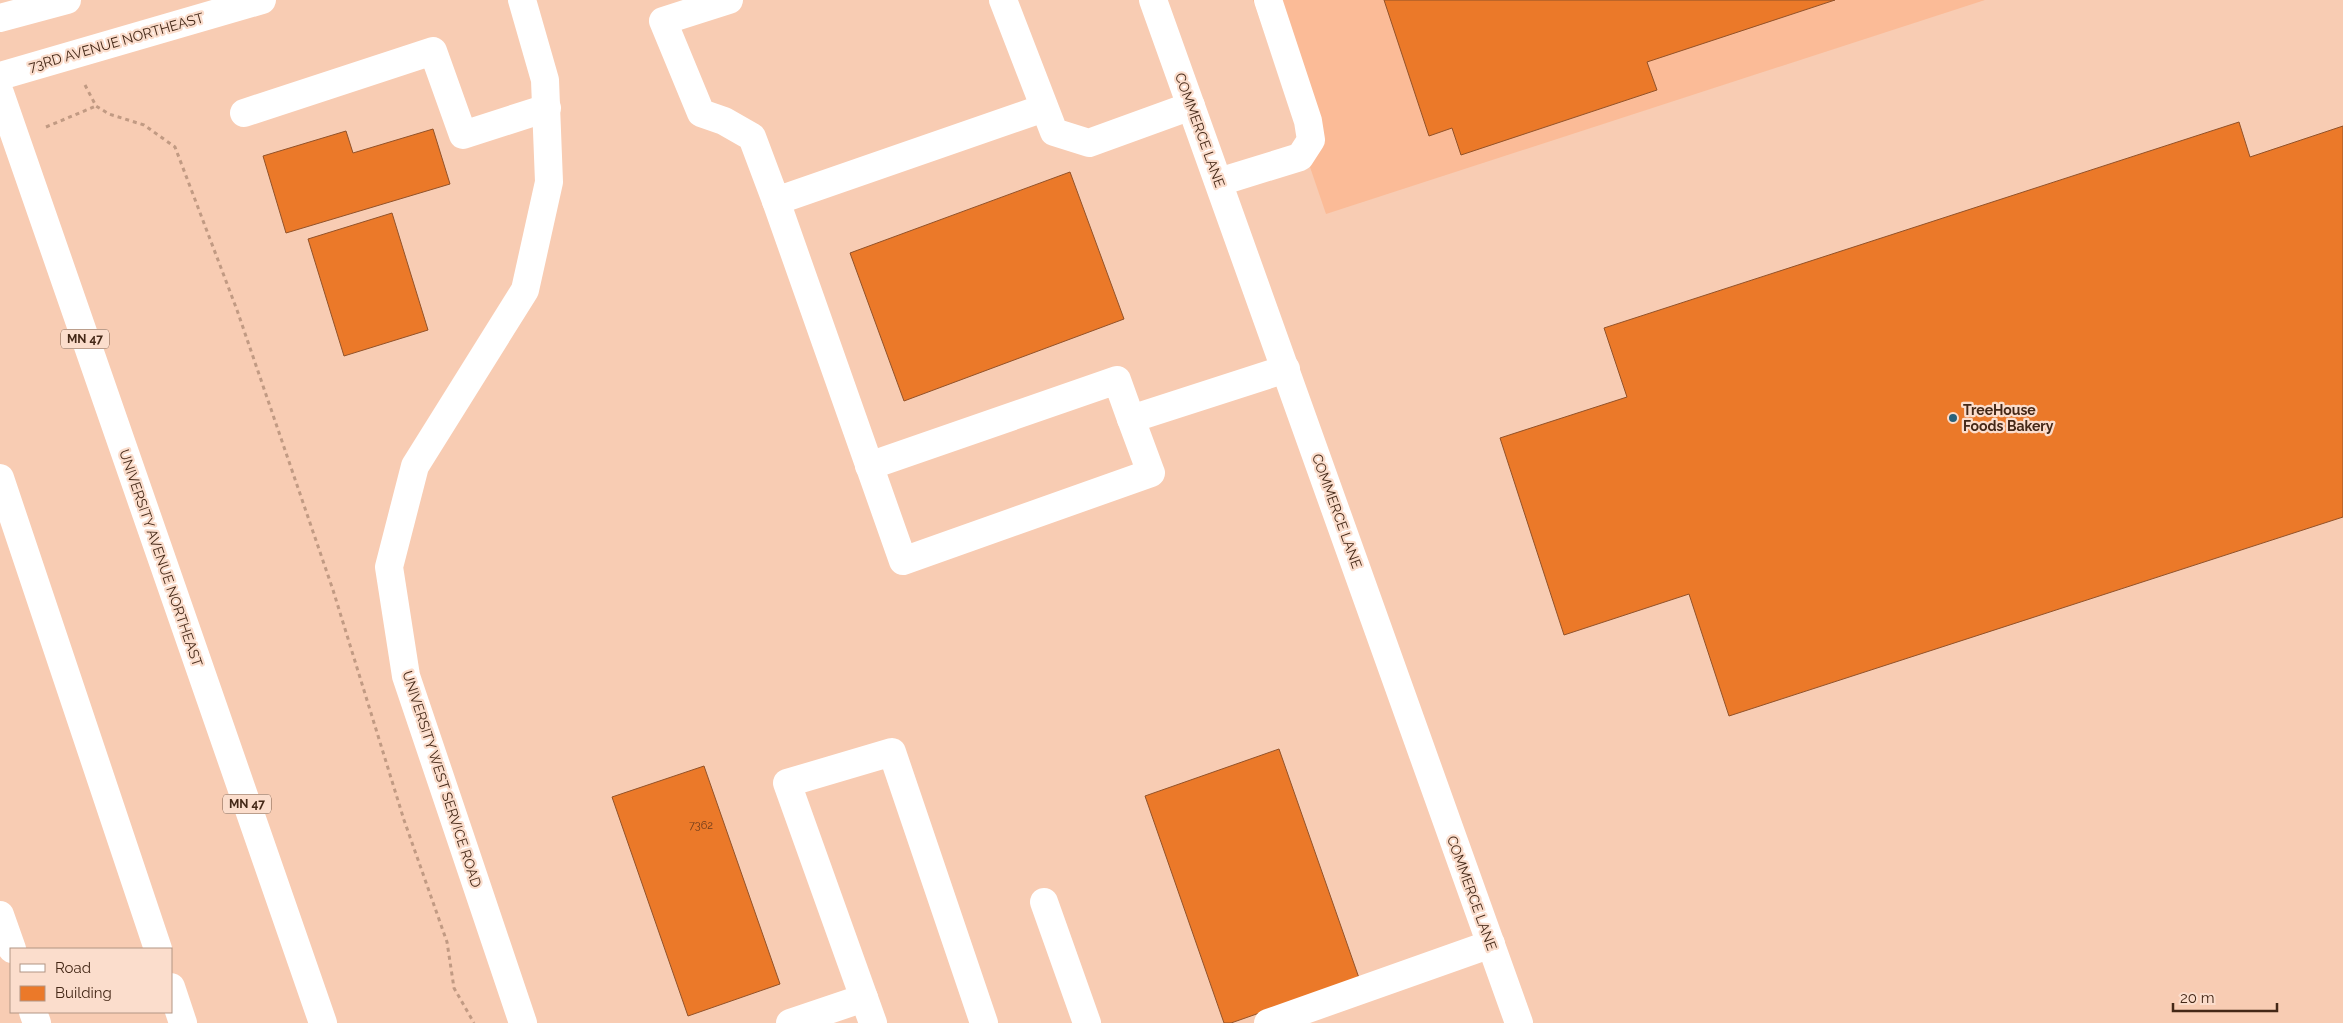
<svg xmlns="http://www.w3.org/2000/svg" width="2343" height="1023" font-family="Raleway,sans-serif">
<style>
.built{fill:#fbbb97}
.building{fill:#eb7929;stroke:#925229}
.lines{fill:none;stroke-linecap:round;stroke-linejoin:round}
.path{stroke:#c19a83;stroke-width:3;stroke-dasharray:4 4;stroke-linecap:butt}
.minor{stroke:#fff;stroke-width:28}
.major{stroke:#fff;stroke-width:28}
.poi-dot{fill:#29627b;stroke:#fbddcc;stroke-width:2}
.labels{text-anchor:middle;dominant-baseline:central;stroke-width:4.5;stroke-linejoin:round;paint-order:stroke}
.number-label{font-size:11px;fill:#6e3c1c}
.shield{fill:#fbddcc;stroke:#7b5e4d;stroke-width:1}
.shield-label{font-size:12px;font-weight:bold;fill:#442817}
.street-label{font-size:14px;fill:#442817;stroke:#fbddcc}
.poi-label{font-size:14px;font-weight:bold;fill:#442817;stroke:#fbddcc;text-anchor:start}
</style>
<rect width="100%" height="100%" fill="#f8ccb3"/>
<path class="built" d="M1253,0H1985L1326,214Z"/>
<g class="building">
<path d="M1384,0H1835L1647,62L1657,90L1461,155L1452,128L1429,136Z"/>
<path d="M2239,122L2250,157L2343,126V517L1729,716L1689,594L1564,635L1500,438L1627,397L1604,328Z"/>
<path d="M433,129L450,184L286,233L263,156L346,131L353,153Z"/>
<path d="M1070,172L1124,319L904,401L850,253Z"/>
<path d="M392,213L428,330L344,356L308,239Z"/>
<path d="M1279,749L1359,978L1231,1023H1224L1145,796Z"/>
<path d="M704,766L780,984L688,1016L612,797Z"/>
</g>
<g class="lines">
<g class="path">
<path d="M85,85L96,106L109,114L144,125L175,147L237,310L333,590L404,820L447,942L454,988L474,1023"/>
<path d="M46,127L96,106"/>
</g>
<g class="minor">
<path d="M522,0L545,80L549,182L525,290L415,466L389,567L406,676L523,1023"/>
<path d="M729,0L663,21L701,113L724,121L752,137L776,201L1044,108"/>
<path d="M1003,0L1054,132L1089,143L1191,106"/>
<path d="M1153,0L1519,1023"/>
<path d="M0,18L67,0"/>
<path d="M0,76L262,0"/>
<path d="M244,113L433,51L463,135L547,108"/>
<path d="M1219,182L1300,157L1311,140L1308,121L1268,0"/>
<path d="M776,201L903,561L1151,473L1131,419L1286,369"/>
<path d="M869,466L1117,380L1131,419"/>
<path d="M1044,902L1087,1023"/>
<path d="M0,915L12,949"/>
<path d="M33,1012L37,1023"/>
<path d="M790,1023L864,998"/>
<path d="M873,1023L787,783L892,752L984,1023"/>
<path d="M1268,1023L1491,944"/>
</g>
<g class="major">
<path d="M0,93L323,1023"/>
<path d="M0,478L158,949"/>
<path d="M171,987L183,1023"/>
</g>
</g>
<circle class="poi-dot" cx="1953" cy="418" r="5"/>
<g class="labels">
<g class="number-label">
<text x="701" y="825">7362</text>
</g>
<g class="shield">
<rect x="61" y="329.5" width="48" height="19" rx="4"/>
<rect x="223" y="794.5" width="48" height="19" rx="4"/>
</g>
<g class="shield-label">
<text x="85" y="339">MN 47</text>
<text x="247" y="804">MN 47</text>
</g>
<g class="street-label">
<text transform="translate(116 42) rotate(-16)">73RD AVENUE NORTHEAST</text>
<text transform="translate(1200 130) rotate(70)">COMMERCE LANE</text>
<text transform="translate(1337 511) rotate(70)">COMMERCE LANE</text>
<text transform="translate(161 558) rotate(71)">UNIVERSITY AVENUE NORTHEAST</text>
<text transform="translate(442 779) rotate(72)">UNIVERSITY WEST SERVICE ROAD</text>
<text transform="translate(1472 893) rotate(70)">COMMERCE LANE</text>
</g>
<g class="poi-label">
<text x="1963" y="410">TreeHouse<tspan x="1963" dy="16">Foods Bakery</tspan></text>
</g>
</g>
<rect x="10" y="948" width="162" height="65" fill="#fbddcc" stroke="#b29584"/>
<rect x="20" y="964" width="25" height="8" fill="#ffffff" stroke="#b29584"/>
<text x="55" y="973" font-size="15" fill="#442817">Road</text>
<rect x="20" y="986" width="25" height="15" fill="#eb7929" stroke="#b29584"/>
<text x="55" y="998" font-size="15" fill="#442817">Building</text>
<path d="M2173 1003v8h104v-8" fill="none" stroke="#442817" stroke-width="2.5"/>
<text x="2180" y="1003" font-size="15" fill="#442817" stroke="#fbddcc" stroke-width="4" paint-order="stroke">20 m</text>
</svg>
